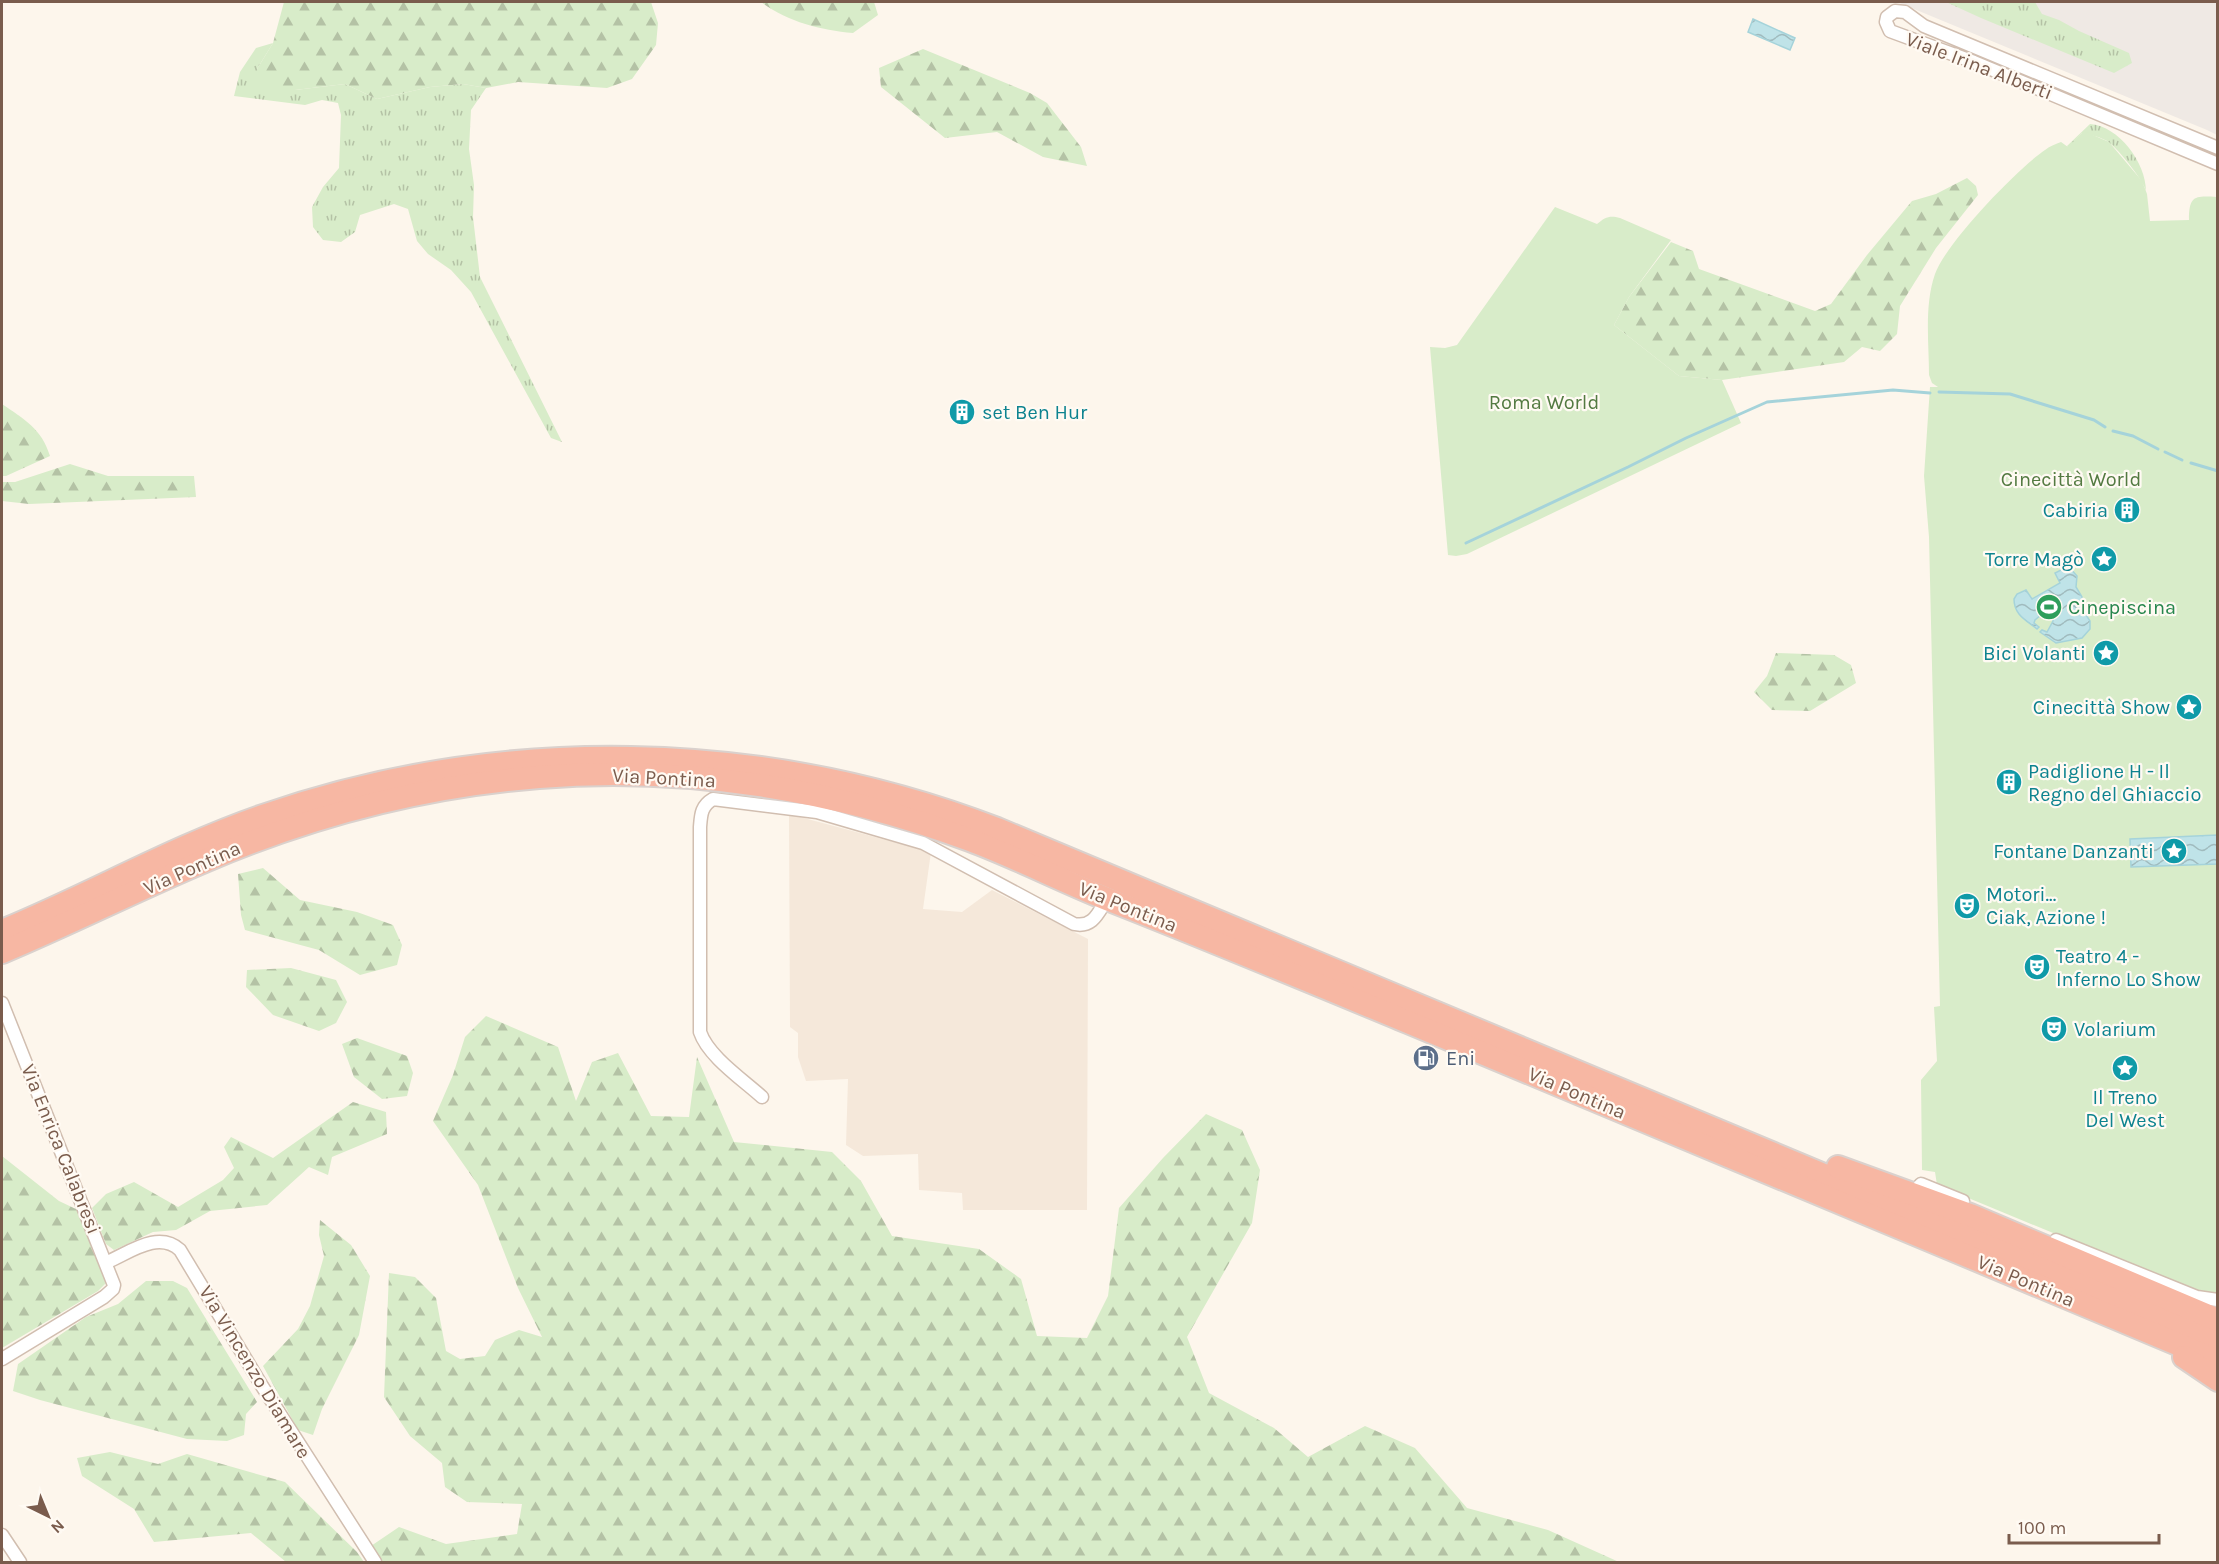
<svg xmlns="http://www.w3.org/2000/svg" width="2219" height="1564" font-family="Karla,sans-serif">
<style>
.residential{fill:#f5e8da}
.industrial{fill:#efe9e4}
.grass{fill:url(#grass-tufts)}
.forest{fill:url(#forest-firs)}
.park{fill:#d8ecc9}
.water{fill:url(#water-waves);stroke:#a5d3da;stroke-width:1.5}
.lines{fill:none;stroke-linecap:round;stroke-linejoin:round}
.stream{stroke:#a5d3da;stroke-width:3}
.street-casing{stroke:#d1beb0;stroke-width:15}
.highway-casing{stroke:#dad1cd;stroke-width:26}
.street{stroke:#fff;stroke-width:12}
.highway{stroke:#f7b7a3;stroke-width:22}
.labels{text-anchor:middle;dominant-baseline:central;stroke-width:4.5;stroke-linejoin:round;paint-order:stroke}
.street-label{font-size:20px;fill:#7a5c4d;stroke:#fffaf3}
.park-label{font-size:20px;fill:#537a41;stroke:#fffaf3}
.culture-label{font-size:20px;fill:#0d838f;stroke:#fffaf3;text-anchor:start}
.leisure-label{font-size:20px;fill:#27864d;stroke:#fffaf3;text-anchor:start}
.service-label{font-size:20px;fill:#4e5e75;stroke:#fffaf3;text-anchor:start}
</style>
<defs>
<pattern id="grass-tufts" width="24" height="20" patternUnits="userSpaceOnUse" patternTransform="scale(1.5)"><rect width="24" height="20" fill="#d8ecc9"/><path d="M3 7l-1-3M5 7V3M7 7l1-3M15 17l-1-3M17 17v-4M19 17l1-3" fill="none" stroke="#b4c2a5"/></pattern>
<pattern id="forest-firs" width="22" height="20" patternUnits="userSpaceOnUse" patternTransform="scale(1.5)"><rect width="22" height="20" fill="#d8ecc9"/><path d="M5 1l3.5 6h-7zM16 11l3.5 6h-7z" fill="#b4c2a5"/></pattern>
<pattern id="water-waves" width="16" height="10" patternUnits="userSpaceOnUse" patternTransform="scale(1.5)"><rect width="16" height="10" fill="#bfe3e8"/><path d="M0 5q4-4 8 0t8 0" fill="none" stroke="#a0bbbe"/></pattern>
</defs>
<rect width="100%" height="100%" fill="#fdf6ec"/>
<path class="residential" d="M789,814L931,852L923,909L962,912L992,890L1088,939L1087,1210H963L962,1193L919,1190L918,1154L863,1156L846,1145L848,1079L806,1081L798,1057V1033L790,1027Z"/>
<path class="industrial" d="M1897,2H2217V135L2207,130Z"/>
<g class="grass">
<path d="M1946,2H2035L2042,14L2059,20L2079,31L2129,53L2132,63L2114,73L1981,18Z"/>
<path d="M273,43L257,69L295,90L345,84L377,99L430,87L463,84L486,88L471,110L469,149L474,185L473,217L480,277L562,442L551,438L471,292L451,270L428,254L417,241L408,209L394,204L360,215L355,232L341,242L323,240L313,227L312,207L323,187L339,168L341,115L338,103L322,100L305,105L234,96L240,72L256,48Z"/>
<path d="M2090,124C2119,126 2146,163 2146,191C2144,181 2115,144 2105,140C2098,136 2089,135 2082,133L2068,148L2067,146Z"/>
</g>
<g class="forest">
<path d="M284,2H651L658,23L656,45L632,79L607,88L518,82L486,88L463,84L430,87L377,99L345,84L295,90L263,89L257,69L273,43Z"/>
<path d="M761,2H874L878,15L853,33C820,30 788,22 761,2Z"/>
<path d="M923,49L1030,93L1047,103L1081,147L1087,166L1043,157L997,132L945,138L881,87L879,68Z"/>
<path d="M1967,178L1976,186L1978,195L1936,248L1900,306L1897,334L1880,351L1862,347L1844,362L1722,380L1679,376L1614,325L1629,297L1671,242L1693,251L1699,269L1815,311L1831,304L1867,255L1912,201L1936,194Z"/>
<path d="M2,404C24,419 42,429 50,456L6,476H2Z"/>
<path d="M70,464L108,476H194L196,497L29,504L2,501V482H15Z"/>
<path d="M1776,653L1834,655L1851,665L1856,683L1810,711L1772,710L1754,692L1767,676Z"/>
<path d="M263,868L300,900L357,912L393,925L402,945L397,965L360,975L319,950L245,930L241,915L238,874Z"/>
<path d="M291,968L336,980L347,1002L336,1023L319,1031L273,1015L246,987L247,970Z"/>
<path d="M486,1016L558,1047L576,1101L592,1062L618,1053L651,1116L689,1117L697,1057L734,1142L832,1152L861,1181L892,1236L979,1249L1021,1279L1037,1336L1087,1338L1108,1296L1119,1208L1163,1158L1206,1114L1242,1130L1260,1170L1252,1223L1187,1337L1209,1393L1274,1428L1308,1457L1365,1426L1415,1448L1467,1508L1548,1530L1619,1562H378L368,1548L399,1527L446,1544L517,1534L522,1504L467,1502L445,1487L442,1463L410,1436L384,1397L389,1273L415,1277L436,1298L446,1351L460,1359L485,1356L495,1340L519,1330L542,1337L518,1288L478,1185L433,1121L453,1075L465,1037Z"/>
<path d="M357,1038L407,1056L413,1073L407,1096L382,1099L354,1077L342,1044Z"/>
<path d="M353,1102L386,1112L387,1134L332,1157L328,1175L309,1167L267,1205L210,1211L176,1230L153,1232L114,1250L106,1244L92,1208L106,1194L134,1182L178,1207L223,1180L234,1168L224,1147L231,1137L273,1158Z"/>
<path d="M2,1156L59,1201L78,1210L107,1282L98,1291L2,1348Z"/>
<path d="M320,1220L351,1245L370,1276L359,1335L322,1409L313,1435L298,1430L263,1366L298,1329L310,1306L324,1256L319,1235Z"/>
<path d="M146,1281H173L187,1288L257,1402L246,1414L244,1435L227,1441L187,1439L40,1400L13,1391L18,1364L86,1317L118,1304Z"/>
<path d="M110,1452L158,1464L187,1454L285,1482L357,1552L364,1562H286L251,1533L154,1542L134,1509L82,1476L77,1458Z"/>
</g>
<g class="park">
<path d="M2086,132L2109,142L2142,181L2147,194L2150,221L2189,220C2189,195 2195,196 2217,197V1293H2198L1937,1185L1935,1172L1922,1170L1921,1080L1937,1061L1934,1007L1940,1006L1929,537L1924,476L1930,387H1938L1932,383L1929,375C1929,343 1924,306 1935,274C1946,243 2017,169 2045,150C2050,146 2056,144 2061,142L2068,147L2082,133Z"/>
<path d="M1555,207L1597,224C1605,217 1610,215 1620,218L1671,240L1629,297L1614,325L1679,376L1722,380L1741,423L1467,554L1456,556L1448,555L1430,347L1445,348L1457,345Z"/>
</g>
<g class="water">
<path d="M1753,19L1795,38L1790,50L1748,32Z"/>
<path d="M2070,568L2077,576L2076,587L2082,597V609L2090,621V629L2082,638L2056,643L2040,632L2042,630L2047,632L2053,621L2051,615L2046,611L2035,620L2034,623L2039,627L2037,629C2026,620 2014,615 2014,599L2017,594L2026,590L2032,599L2060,583L2055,573L2063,569Z"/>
<path d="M2217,835V864L2131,867L2130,839Z"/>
</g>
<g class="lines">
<g class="stream">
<path d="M1939,392L2010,394L2094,420L2105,427"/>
<path d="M2113,431L2133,436L2158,449"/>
<path d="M2165,452L2182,460"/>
<path d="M2191,463L2218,471"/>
<path d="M1466,543L1628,467L1686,438L1767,402L1893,390L1930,393"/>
</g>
<defs>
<g id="street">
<path d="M2218,148L1924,26L1905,12L1895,11L1887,17L1886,22L1890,31L1974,62L2218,164"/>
<path d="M2,1003L114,1285L113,1289L104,1297L2,1359"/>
<path d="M762,1097C742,1079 708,1056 700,1032V827C701,815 701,806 713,799L817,812L923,843L1074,924C1093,928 1098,913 1107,899"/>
<path d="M1913,1193L1921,1184L1963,1201"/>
<path d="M2056,1240L2197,1297L2218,1300"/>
<path d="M107,1262C129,1253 158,1230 180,1250L262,1386L375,1562"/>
<path d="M2,1535L20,1562"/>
</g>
<g id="highway">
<path d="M2,931C90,895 173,847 263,816C500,734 763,739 997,829L2218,1340"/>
<path d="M2,952C71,923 138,889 207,860C313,815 424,786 539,777C684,765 834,789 970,840C1018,858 1064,882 1112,901C1211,940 1309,981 1408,1022C1678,1134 1948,1248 2218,1361"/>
<path d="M1838,1167L1970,1215L2218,1320"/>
<path d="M2184,1357L2218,1380"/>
</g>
</defs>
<use href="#street" class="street-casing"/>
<use href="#highway" class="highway-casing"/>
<use href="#street" class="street"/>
<use href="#highway" class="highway"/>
</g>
<defs>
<symbol id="building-disc" viewBox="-11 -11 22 22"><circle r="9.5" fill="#0f9aa8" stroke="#fffaf3"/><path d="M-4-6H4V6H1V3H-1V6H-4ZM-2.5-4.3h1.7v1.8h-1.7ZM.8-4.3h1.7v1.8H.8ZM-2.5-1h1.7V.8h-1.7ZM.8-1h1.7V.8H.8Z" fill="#fff"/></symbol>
<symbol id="sight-disc" viewBox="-11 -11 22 22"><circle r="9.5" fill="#0f9aa8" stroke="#fffaf3"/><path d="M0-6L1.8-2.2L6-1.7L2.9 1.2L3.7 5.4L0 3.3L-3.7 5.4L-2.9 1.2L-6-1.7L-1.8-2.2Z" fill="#fff"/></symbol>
<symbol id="stadium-disc" viewBox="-11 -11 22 22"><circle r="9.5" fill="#2e9e5b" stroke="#fffaf3"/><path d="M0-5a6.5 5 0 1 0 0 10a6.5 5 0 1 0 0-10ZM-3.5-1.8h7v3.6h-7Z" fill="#fff"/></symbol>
<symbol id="theatre-disc" viewBox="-11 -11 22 22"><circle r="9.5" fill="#0f9aa8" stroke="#fffaf3"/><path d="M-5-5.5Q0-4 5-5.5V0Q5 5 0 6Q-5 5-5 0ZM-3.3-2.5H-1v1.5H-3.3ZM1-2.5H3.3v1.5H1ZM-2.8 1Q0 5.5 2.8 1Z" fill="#fff"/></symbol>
<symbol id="fuel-disc" viewBox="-11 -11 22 22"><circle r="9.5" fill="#5c6f8a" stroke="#fffaf3"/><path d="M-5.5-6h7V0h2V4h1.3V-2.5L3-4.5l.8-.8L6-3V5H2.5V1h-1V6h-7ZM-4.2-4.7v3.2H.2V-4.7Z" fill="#fff"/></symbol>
</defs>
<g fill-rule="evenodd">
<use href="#building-disc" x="947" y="397" width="30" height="30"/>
<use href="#building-disc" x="2112" y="495" width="30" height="30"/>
<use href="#sight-disc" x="2089" y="544" width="30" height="30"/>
<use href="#stadium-disc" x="2034" y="592" width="30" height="30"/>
<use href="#sight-disc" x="2091" y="638" width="30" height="30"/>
<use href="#sight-disc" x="2174" y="692" width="30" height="30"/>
<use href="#building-disc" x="1994" y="767" width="30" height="30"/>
<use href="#sight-disc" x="2159" y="836" width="30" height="30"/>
<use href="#theatre-disc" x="1952" y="891" width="30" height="30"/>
<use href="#theatre-disc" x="2022" y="952" width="30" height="30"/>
<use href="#theatre-disc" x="2039" y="1014" width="30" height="30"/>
<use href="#fuel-disc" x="1411" y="1043" width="30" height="30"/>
<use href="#sight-disc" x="2110" y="1053" width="30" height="30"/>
</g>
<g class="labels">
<g class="street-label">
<text transform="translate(1979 66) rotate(21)">Viale Irina Alberti</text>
<text transform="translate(664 778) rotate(3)">Via Pontina</text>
<text transform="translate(192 868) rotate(-24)">Via Pontina</text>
<text transform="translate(1128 907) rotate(22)">Via Pontina</text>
<text transform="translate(1577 1093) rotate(23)">Via Pontina</text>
<text transform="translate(61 1149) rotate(68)">Via Enrica Calabresi</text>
<text transform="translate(2026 1281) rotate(23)">Via Pontina</text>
<text transform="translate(255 1372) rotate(59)">Via Vincenzo Diamare</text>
</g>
<g class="park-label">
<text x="1544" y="402">Roma World</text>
<text x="2071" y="479">Cinecittà World</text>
</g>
<g class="culture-label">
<text x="982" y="412">set Ben Hur</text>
<text x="2108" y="510" text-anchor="end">Cabiria</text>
<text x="2084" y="559" text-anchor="end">Torre Magò</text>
<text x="2086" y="653" text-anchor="end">Bici Volanti</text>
<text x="2170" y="707" text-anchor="end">Cinecittà Show</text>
<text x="2028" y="771">Padiglione H - Il<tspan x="2028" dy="23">Regno del Ghiaccio</tspan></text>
<text x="2154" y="851" text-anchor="end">Fontane Danzanti</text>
<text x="1986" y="894">Motori...<tspan x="1986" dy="23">Ciak, Azione !</tspan></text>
<text x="2056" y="956">Teatro 4 -<tspan x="2056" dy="23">Inferno Lo Show</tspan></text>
<text x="2074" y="1029">Volarium</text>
<text x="2125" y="1097" text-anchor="middle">Il Treno<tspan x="2125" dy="23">Del West</tspan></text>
</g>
<g class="leisure-label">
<text x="2068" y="607">Cinepiscina</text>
</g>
<g class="service-label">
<text x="1446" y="1058">Eni</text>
</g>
</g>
<rect width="2219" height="1564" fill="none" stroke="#7a5c4d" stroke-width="6"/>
<g transform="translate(48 1516) rotate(137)" stroke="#fffaf3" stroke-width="4.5" paint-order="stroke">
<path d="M0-4.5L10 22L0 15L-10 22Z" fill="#7a5c4d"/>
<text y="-9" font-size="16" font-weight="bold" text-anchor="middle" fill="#7a5c4d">N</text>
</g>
<path d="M2009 1534v9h150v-9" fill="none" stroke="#7a5c4d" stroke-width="3"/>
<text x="2018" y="1534" font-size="18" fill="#7a5c4d" stroke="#fffaf3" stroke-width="4.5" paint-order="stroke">100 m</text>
</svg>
